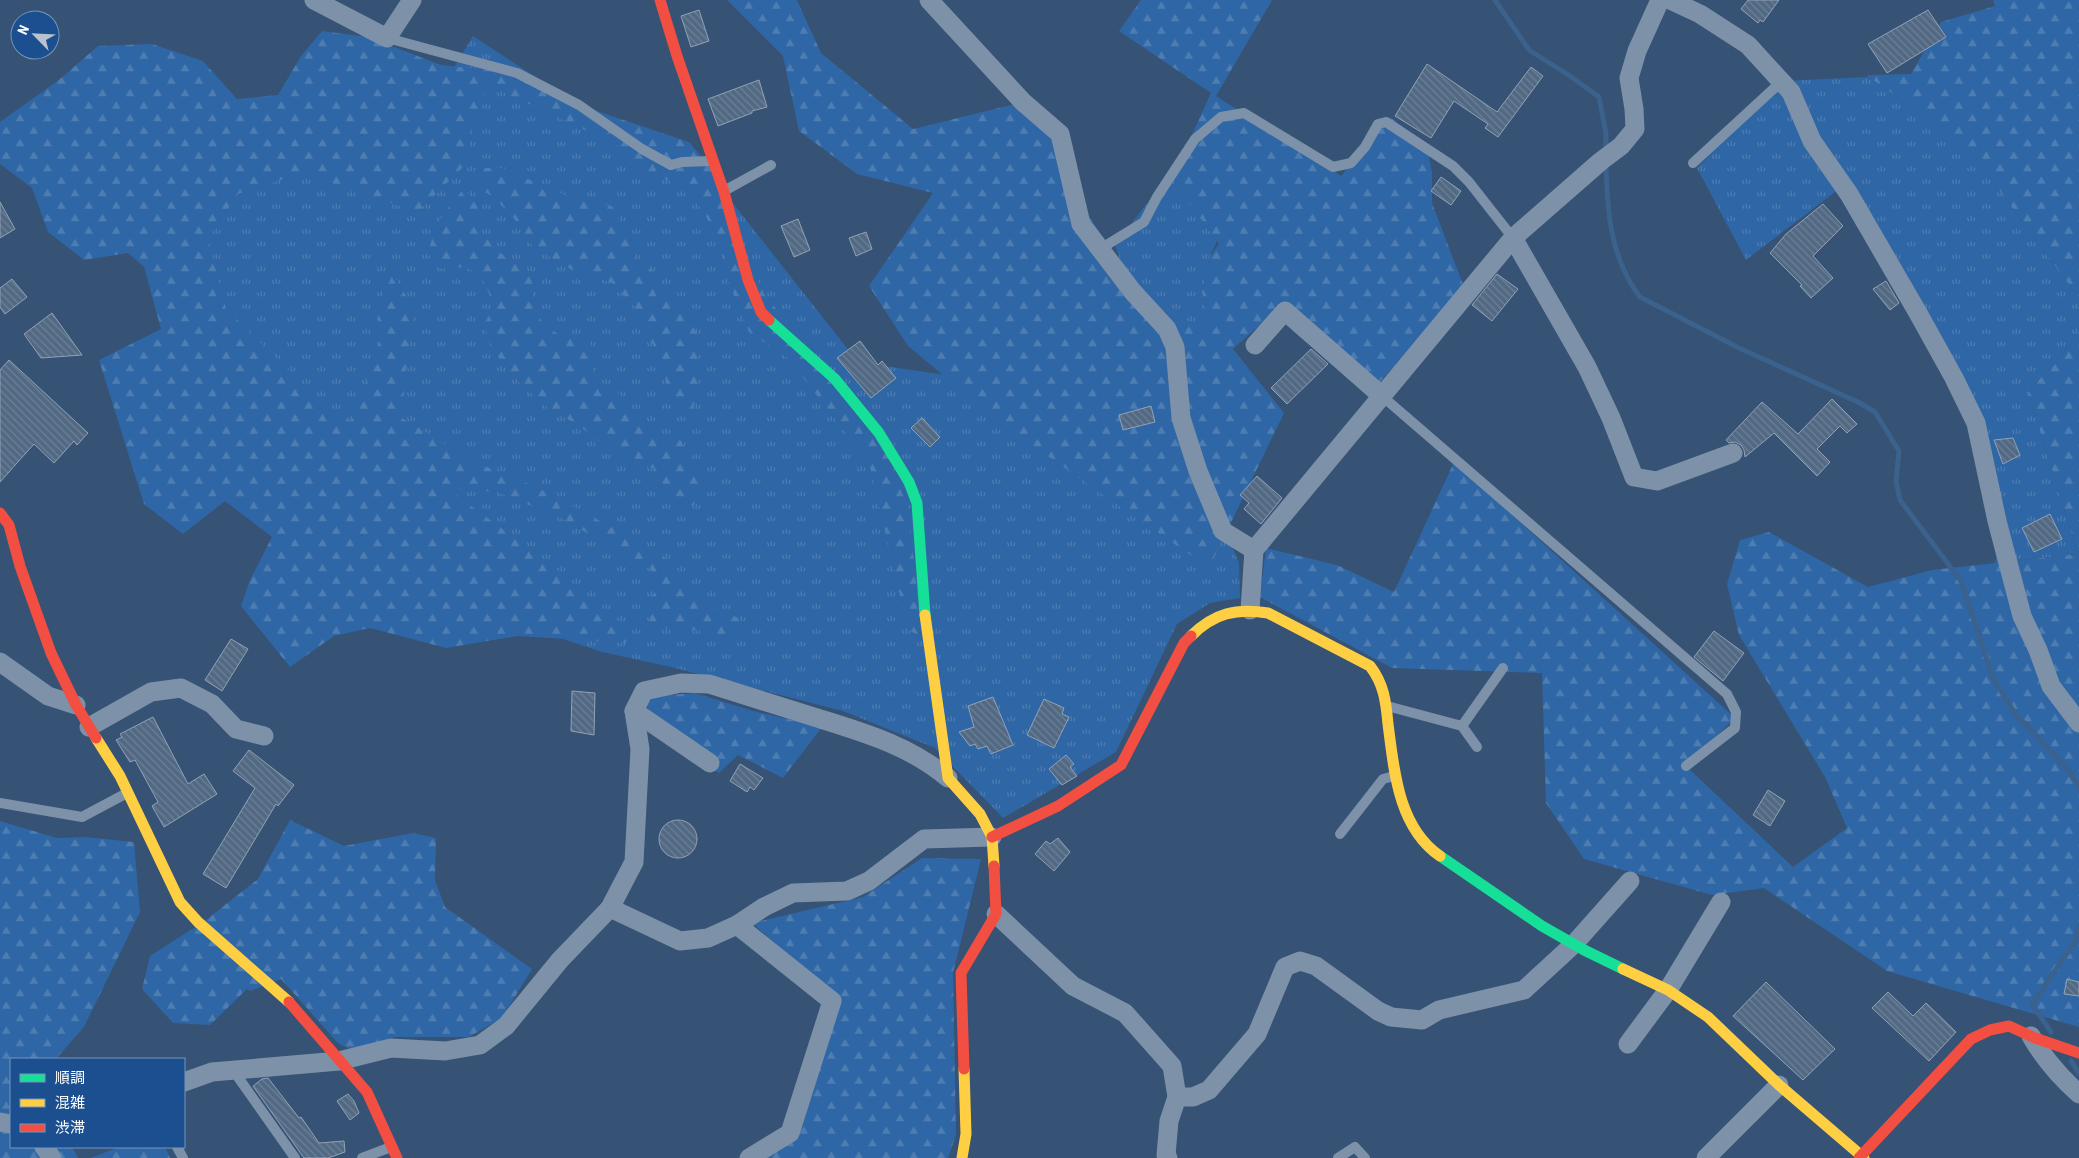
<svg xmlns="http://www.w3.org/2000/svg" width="2079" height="1158" font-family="'Roboto Condensed','Noto Sans JP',sans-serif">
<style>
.grass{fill:url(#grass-tufts)}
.forest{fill:url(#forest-firs)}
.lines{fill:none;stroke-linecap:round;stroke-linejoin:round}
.stream{stroke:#3b618d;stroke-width:5}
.building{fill:url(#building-back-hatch);stroke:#92a2b6}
.lane{stroke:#7d92a8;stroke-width:10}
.street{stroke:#7d92a8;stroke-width:19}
.fast{stroke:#16e098;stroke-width:11}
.slow{stroke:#ffcf43;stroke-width:11}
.jam{stroke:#f24e42;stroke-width:11}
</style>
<defs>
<pattern id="grass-tufts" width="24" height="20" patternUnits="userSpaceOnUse" patternTransform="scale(1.25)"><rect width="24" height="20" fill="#2f66a5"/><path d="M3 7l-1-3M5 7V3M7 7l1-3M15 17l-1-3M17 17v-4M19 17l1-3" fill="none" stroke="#4e7db2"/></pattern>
<pattern id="forest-firs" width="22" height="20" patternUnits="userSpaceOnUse" patternTransform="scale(1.25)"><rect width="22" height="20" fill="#2f66a5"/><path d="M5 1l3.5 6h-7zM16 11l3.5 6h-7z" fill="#4e7db2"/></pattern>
<pattern id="building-back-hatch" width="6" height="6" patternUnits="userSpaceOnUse" patternTransform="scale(1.25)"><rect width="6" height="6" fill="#526984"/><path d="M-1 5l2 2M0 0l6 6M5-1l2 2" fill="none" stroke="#6c8096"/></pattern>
</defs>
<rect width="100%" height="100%" fill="#365274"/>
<g class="grass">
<path d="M473,36L595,116L724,192L858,362L986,381L1205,480L1239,563L1240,598L1210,603L1177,624L1116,752L1003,818L935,748L843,711L671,667L602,652L333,562L157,278L245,140L423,118Z"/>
<path d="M1869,77L1965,144L2079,298V335L2028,392L2078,554L1995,563L2002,530L1975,401L1843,186L1746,260L1697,168L1782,81Z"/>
<path d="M1169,175L1217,241L1210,256L1202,292L1209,321L1168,332L1122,265L1115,245Z"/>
</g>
<g class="forest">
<path d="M727,0H797L821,53L913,129L1023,102L1060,134L1088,215L1169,335L1167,329L1209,321L1202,292L1210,256L1219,244L1169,175L1180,161L1211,93L1119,31L1141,0H1272L1216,96L1341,176L1390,117L1427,145L1432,173V203L1464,287L1379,383L1280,307L1233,349L1284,413L1209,568L1003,425L908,346L869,286L933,193L857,174L799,131L783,56Z"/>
<path d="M1993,0H2079V298L1965,144L1866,75L1911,74L1941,22L1995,6Z"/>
<path d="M322,31L368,37L441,65L517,73L579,105L689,142L711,168L764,294L879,433L908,508L922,637L908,630L869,463L789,359L749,332L729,283L718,234L685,186L653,175L619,146L488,85L473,125L466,164L418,212L339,186L307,171L238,194L208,238L226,309L326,406L351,421L379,348L378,306L393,274L414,309L405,376L402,418L475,462L538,488L662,554L690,595L740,619L743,638L689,629L654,628L643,606L662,584L651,570L561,518L497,492L448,489L545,560L629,630L626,643L518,636L446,648L370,628L334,636L290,667L241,606L250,580L272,537L225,501L183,534L144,504L99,360L161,329L144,267L128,253L84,260L48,232L32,188L0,164V122L60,79L98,46L152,44L203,61L237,99L278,95L301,56Z"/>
<path d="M478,168H503L570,197L613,207L637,260L656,272L691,321L698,338L696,376L700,392L690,413L675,405L649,334L637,310L612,283L572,270L533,247L513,217L492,196L479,189Z"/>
<path d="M464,189L480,207L477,229L503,255L531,273L533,296L542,324L563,337L589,335L594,357L593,376L620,395L649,433L678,436L705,487L693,506L672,494L648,462L626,463L577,424L551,411L519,382L491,348L484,324L494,307C483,276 477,262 441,269L429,254C432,225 446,210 464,189Z"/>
<path d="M2079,335V1027L1887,971L1764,888L1712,895L1584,859L1546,803L1542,673L1392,668L1260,597L1266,548L1337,565L1394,592L1454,462L1735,718L1686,766L1793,867L1847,828L1825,777L1739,635L1727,584L1740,540L1769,532L1868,587L1932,570L2078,554L2028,392Z"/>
<path d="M695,693L753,711L822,727L783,778L738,755L719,773L649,726L647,701L658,696Z"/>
<path d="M290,820L344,846L413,833L436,838L435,880L445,907L532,969L502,1018L469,1037H394L353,1051L338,1043L281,979L250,991L247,989L210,1025L173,1023L142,989L150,956L206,920L258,879Z"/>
<path d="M0,821L57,838L85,837L134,842L140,912L84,1027L56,1059H11V1147H72L78,1158H0Z"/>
<path d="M922,858L981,859L953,973L956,1135L948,1158H766L794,1141L840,1001L752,923L863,897Z"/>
<path d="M119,1147H165L170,1158H91Z"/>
</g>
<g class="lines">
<g class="stream">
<path d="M1495,0L1529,50L1570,76L1599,97L1606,134V152"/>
<path d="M1606,163C1607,210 1610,258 1640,297L1739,348L1858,402L1875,412L1899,451L1896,481L1900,500L1961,581L1993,678L2014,712L2070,772L2079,787"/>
<path d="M2051,1032L2032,1004L2075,942L2079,927"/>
<path d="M2071,1061L2079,1073"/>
</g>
</g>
<g class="building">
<path d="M1748,0H1779L1763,22L1760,20L1758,23L1741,9Z"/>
<path d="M699,10L709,41L691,47L681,16Z"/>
<path d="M1928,10L1946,37L1887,73L1868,44Z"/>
<path d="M1427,64L1497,112L1531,67L1543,76L1498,137L1485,128L1488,124L1454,101L1431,138L1395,116Z"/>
<path d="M759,80L767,107L752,111V113L718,126L708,99Z"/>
<path d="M1441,177L1461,191L1451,205L1431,191Z"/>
<path d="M0,202L15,229L0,238Z"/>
<path d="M1823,204L1843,226L1813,256L1833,278L1811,298L1800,286L1802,285L1770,253L1786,234Z"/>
<path d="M798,219L810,250L794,257L781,226Z"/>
<path d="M866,232L872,249L856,256L849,238Z"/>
<path d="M1497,274L1518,289L1492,321L1472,305Z"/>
<path d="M12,279L27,297L5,314L0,307V288Z"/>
<path d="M1886,281L1899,303L1890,310L1873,289Z"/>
<path d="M52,313L82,355L41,358L24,334Z"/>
<path d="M860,341L878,365L882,361L896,378L871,398L837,358Z"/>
<path d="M1311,349L1328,364L1287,404L1271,388Z"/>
<path d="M9,360L88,433L77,445L74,441L54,463L34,444L0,482V370Z"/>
<path d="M1832,399L1857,424L1847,433L1840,426L1817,449L1830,462L1817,476L1774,433L1745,457L1744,450L1741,445L1735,442L1729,443L1726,440L1762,402L1798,434Z"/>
<path d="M1151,406L1155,422L1123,430L1119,415Z"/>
<path d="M922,418L940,437L930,447L911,428Z"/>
<path d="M2013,438L2020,455L2003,464L1994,440Z"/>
<path d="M1257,476L1282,498L1261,524L1244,509L1249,503L1240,495Z"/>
<path d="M2050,514L2062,539L2034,552L2022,528Z"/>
<path d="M1714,631L1744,653L1723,681L1694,657Z"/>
<path d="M231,639L248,649L222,691L205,680Z"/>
<path d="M572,691L595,693L594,735L571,731Z"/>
<path d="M993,697L1013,745L991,754L987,746L978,749L975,744L970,746L959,732L974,727L968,706Z"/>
<path d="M1044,699L1064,708L1062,714L1069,717L1054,748L1027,735Z"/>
<path d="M153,717L188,784L204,774L217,794L164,827L152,806L158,802L135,760L130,762L116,740L122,737L120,734Z"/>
<path d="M249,750L294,785L278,806L276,804L226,888L203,874L255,788L233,771Z"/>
<path d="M1066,755L1074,764L1070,767L1077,776L1062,785L1049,769Z"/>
<path d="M740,764L763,778L754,790L750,787L747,792L730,781Z"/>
<path d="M1768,790L1785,801L1770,826L1753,815Z"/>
<circle cx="678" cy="839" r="19"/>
<path d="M1058,838L1070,852L1054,871L1035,854L1046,841L1050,844Z"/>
<path d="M2067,979L2079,982V996L2064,994Z"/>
<path d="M1766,982L1835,1049L1803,1080L1733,1016Z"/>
<path d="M1888,992L1913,1016L1926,1003L1956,1032L1929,1061L1872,1008Z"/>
<path d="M268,1078L299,1118L301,1117L319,1143L344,1141L345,1152L328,1158H304L253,1086L262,1079Z"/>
<path d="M348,1094L354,1101L359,1113L350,1120L337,1101Z"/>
</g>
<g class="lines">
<g class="lane">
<path d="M387,38L517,73L579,105L642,149L671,165L682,162L711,161"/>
<path d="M1693,163L1782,81"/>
<path d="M724,191L771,165"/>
<path d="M1100,249L1144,222L1157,197L1195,139L1221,117L1244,113L1333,167L1351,163L1365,147L1378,124L1386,122L1453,166L1469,182L1513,238"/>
<path d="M1382,396L1727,694L1736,712L1735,728L1686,766"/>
<path d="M1387,706L1462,726L1477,747"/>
<path d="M1462,726L1503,668"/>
<path d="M0,803L82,817L127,793"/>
<path d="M1340,834L1383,779L1394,776"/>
<path d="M233,1070L295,1158"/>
<path d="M177,1147L183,1158"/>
<path d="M362,1158L391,1147"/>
<path d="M1338,1158L1355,1147L1365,1158"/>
</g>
<g class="street">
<path d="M314,0L387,38L412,0"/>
<path d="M929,0L1023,102L1060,134L1081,224L1133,292L1167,329L1175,347L1181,418L1198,471L1223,531L1254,550"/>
<path d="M1670,0L1700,14L1748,45L1791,92L1812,141L1849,194L1918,313L1954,378L1976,423L1997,521L2022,616L2038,650L2051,686L2079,723"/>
<path d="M1513,238L1587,367L1611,418L1634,477L1657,481L1733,453"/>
<path d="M1255,345L1285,311L1382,396"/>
<path d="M1250,610L1254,550L1513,238L1601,161L1621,146L1635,129L1634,109L1629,78L1637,51L1660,0"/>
<path d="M0,662L48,696L76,705"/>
<path d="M634,711L710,763"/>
<path d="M89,727L151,692L181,688L212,704L236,729L264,736"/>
<path d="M610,908L680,941L708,938L737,925L832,1001L790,1133L749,1158"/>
<path d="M996,914L1073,986L1125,1013L1172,1066L1177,1097L1169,1121L1166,1155L1168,1158"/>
<path d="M737,925L764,907L793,893L847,891L869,881L924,839L992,837"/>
<path d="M2031,1036C2044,1059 2059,1076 2079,1094"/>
<path d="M1628,1044L1668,990L1721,902"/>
<path d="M184,1082L212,1072L339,1061L391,1048L445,1051L480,1045L506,1026L560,960L610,908L634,862L640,749L634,711L644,691L681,683L709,684C744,695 779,706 814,717C862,732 909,745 948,778"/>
<path d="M1177,1097H1193L1209,1090L1257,1034L1285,967L1300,961L1316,966L1378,1011L1391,1017L1422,1020L1439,1010L1524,990L1574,944L1630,881"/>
<path d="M0,1122L11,1124"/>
<path d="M44,1147L52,1158"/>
<path d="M1706,1158L1779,1085"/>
</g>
<g class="fast">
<path d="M769,320L835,379L879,433L909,482L917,503L925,615"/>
<path d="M1440,856L1542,926L1584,950L1623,969"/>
</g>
<g class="slow">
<path d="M925,615L948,778L980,814L992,837L994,866"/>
<path d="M1191,636C1214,613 1236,608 1268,613L1370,666C1384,684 1386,702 1388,724C1394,770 1398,827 1440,856"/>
<path d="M96,738L120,776L180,902L198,922L289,1002"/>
<path d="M1623,969L1668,990L1708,1017L1779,1085L1864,1158"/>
<path d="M962,1158L966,1134L964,1069"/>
</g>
<g class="jam">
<path d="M660,0L677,56L724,192L748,280L761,312L769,320"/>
<path d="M0,513L9,525L20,566L51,653L76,705L96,738"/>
<path d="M992,837L1058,806L1121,765L1184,643L1191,636"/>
<path d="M289,1002L367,1092L397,1158"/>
<path d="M964,1069L961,973L996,914L994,866"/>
<path d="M1859,1158L1971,1039L1990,1030L2009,1026L2035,1038L2079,1053"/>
</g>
</g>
<rect x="10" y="1058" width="175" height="90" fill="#1b4f8f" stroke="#7695bc"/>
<rect x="20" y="1074" width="25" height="8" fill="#16e098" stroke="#7695bc"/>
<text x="55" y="1083" font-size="15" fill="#ffffff">順調</text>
<rect x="20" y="1099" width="25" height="8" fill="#ffcf43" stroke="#7695bc"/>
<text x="55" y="1108" font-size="15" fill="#ffffff">混雑</text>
<rect x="20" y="1124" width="25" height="8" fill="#f24e42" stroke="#7695bc"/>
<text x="55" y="1133" font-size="15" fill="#ffffff">渋滞</text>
<g transform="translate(35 35) rotate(294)"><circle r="24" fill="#1b4f8f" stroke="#7695bc"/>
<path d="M0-4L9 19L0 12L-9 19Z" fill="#b9c2ce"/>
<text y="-8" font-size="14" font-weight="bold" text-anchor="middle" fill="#ffffff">N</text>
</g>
</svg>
